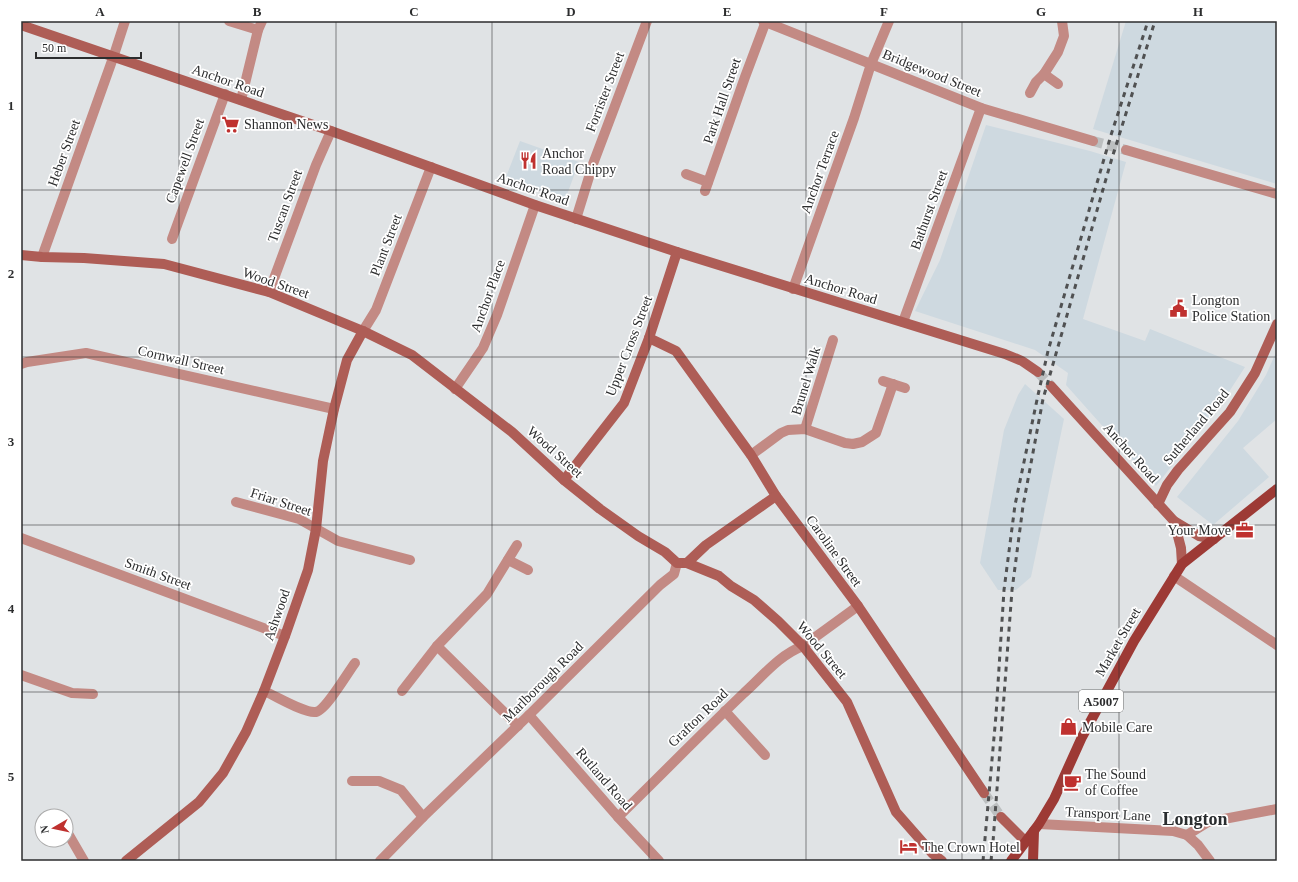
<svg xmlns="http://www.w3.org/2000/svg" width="1298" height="882" font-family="Georgia,serif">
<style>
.built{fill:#ced9e0}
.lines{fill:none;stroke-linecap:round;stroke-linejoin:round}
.street-tunnel{stroke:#bcbfc0;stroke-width:10;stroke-dasharray:10 5;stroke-linecap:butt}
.secondary-tunnel{stroke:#bcbfc0;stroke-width:10;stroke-dasharray:10 5;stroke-linecap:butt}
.street{stroke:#c38a84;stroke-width:10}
.secondary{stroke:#ae5d56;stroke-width:10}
.primary{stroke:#9d3a35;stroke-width:10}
.rail{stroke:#505152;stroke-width:3;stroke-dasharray:5 5;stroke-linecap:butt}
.grid{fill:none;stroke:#2c2d2e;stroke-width:1;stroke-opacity:0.55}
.labels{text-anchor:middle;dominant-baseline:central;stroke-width:3.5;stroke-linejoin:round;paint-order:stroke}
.shield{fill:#fff;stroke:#6b6c6d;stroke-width:1}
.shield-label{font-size:13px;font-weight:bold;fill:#2c2d2e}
.street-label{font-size:14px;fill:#2c2d2e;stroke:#fff}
.poi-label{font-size:14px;fill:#2c2d2e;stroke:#fff;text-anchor:start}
.district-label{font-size:18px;font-weight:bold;fill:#2b2e30;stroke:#fff}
.neatline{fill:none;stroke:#2c2d2e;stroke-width:1.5}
.grid-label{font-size:13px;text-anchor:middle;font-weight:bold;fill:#2c2d2e}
</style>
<rect width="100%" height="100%" fill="#e0e3e5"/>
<g class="built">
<path d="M1126,21H1277V184L1093,129Z"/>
<path d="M986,125L1090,151L1126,162L1083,319L1145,341L1150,329L1245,367L1225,398L1156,486L1066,385L1068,373L1035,350L915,311L940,260Z"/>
<path d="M520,141L579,162L565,200L506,177Z"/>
<path d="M1277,350V419L1243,448L1269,477L1213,525L1177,497L1238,421L1266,375Z"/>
<path d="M1025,384L1064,419L1031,577L1016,590H998L980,563L1004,430L1018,395Z"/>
</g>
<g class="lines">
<path class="street-tunnel" d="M1093,141L1126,150"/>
<g class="secondary-tunnel">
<path d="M1038,372L1051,386"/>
<path d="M984,793L1001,817"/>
</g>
<g class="street">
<path d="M229,21L258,30"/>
<path d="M763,21L981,108L1093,141"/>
<path d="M1044,74L1058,84"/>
<path d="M1030,93L1036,82L1044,74L1058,52L1064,36L1062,21"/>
<path d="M241,100L258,30L262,21"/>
<path d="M1126,150L1277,194"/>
<path d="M686,174L708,182"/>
<path d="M705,191L745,77L766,21"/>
<path d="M576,219L593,164L647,21"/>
<path d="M172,239L225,94"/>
<path d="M42,257L113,58L125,21"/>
<path d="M793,289L854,118L871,64L889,21"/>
<path d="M269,292L316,165L331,131"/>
<path d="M903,322L981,108"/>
<path d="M363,331L376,310L431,167"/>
<path d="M21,364L27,362L86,353L334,409"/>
<path d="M883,381L905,388"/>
<path d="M455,389L483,348L497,315L535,205"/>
<path d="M805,429L833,340"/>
<path d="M751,455L781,433L788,430L805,429L845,443L853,444L862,442L876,433L893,384"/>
<path d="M236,502L299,519L338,541L410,560"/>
<path d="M21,538L285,636"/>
<path d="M508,560L528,570"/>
<path d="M1174,576L1277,645"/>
<path d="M437,646L518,726"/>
<path d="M21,675L72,693L93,694"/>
<path d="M264,691C276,696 304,713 315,712C325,712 348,672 355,663"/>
<path d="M402,691L437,646L487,594L517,545"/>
<path d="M725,711L765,755"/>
<path d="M529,715L618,817L659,861"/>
<path d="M352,781H379L401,790L423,817"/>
<path d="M618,817C660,776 701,734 744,693C762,677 779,655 803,646L858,606"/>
<path d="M1039,824L1173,831L1187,835L1198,845L1210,861"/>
<path d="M66,830L84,861"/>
<path d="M1187,835L1208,822L1277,809"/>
<path d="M380,861L423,817L529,715L660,585L674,574L677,563"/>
</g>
<g class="secondary">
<path d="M21,25L331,131L535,205L677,252L1005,354L1022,361L1038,372"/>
<path d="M21,255L42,257L84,258L164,264L269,292L363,331L412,355L512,432L564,480L600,509L638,536L665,552L677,563H687L719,576L731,586L754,600L778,621L803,646L847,702L896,812L932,853L942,861"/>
<path d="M649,338L676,351L751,455L776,496L858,606L984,793"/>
<path d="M1051,386L1174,521L1199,536L1214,539"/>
<path d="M564,480L624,403L649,338L677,252"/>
<path d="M1158,504L1167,485L1178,470L1230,412L1255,373L1277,324"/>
<path d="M1174,521L1181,548L1182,564"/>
<path d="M687,563L706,545L776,496"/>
<path d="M1001,817L1026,842"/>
<path d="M126,861L199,802L223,773L246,732L264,691L285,636L308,570L316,529L323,461L334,409L347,360L363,331"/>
</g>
<g class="primary">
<path d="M1011,861L1039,824L1054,799L1082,737L1134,641L1182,564L1277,489"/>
<path d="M1033,861L1034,831"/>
</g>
<g class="rail">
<path d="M983,861L996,715L1004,590L1015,505L1038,395L1048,351L1111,135L1148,21"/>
<path d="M991,861L993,842L1012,590L1023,506L1043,399L1112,158L1155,21"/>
</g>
</g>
<path class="grid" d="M179,21V861M336,21V861M492,21V861M649,21V861M806,21V861M962,21V861M1119,21V861M21,190H1277M21,357H1277M21,525H1277M21,692H1277"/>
<defs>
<symbol id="supermarket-bare" viewBox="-9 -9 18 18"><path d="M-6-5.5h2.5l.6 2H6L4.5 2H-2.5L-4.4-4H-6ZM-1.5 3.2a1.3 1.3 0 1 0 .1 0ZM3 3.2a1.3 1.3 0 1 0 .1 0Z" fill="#bf312f" stroke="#fff" stroke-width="2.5" paint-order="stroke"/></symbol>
<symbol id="restaurant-bare" viewBox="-9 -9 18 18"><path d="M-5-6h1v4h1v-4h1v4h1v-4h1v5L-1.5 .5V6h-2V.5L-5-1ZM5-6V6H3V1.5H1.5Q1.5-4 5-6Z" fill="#bf312f" stroke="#fff" stroke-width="2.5" paint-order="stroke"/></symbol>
<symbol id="civic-bare" viewBox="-9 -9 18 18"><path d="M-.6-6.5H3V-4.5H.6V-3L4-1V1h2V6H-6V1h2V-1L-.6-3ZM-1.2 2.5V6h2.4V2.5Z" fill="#bf312f" stroke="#fff" stroke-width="2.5" paint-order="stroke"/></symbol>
<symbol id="office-bare" viewBox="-9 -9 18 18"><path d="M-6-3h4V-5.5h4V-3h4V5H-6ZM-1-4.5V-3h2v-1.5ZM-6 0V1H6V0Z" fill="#bf312f" stroke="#fff" stroke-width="2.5" paint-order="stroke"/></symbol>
<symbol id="shop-bare" viewBox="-9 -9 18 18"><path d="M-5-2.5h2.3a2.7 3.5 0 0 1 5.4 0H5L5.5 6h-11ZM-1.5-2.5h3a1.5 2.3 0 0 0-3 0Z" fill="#bf312f" stroke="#fff" stroke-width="2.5" paint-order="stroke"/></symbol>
<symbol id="cafe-bare" viewBox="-9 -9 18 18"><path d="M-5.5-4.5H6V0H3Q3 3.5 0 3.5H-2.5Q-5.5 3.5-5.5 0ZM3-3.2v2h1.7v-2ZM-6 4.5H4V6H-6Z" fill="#bf312f" stroke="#fff" stroke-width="2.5" paint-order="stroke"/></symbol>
<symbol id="hotel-bare" viewBox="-9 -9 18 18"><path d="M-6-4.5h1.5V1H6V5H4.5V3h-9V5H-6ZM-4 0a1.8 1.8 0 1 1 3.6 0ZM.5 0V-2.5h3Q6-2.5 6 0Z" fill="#bf312f" stroke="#fff" stroke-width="2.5" paint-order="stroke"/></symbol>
</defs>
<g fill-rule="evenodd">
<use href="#supermarket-bare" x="218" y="112" width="25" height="25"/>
<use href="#restaurant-bare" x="516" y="148" width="25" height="25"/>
<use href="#civic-bare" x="1166" y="296" width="25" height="25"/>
<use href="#office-bare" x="1232" y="518" width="25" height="25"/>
<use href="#shop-bare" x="1056" y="714" width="25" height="25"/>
<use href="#cafe-bare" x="1060" y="770" width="25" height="25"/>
<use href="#hotel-bare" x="896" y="834" width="25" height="25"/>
</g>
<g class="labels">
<rect class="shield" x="1079" y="690" width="44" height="22" rx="3"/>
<g class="shield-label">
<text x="1101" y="701">A5007</text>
</g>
<g class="street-label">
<text transform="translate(932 73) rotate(22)">Bridgewood Street</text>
<text transform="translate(228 81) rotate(19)">Anchor Road</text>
<text transform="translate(605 92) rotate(-69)">Forrister Street</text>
<text transform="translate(722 101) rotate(-71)">Park Hall Street</text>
<text transform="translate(64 153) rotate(-70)">Heber Street</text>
<text transform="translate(185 161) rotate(-70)">Capewell Street</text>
<text transform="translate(820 172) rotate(-70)">Anchor Terrace</text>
<text transform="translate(533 189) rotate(19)">Anchor Road</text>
<text transform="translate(285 206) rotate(-70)">Tuscan Street</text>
<text transform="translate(929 210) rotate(-70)">Bathurst Street</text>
<text transform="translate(386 245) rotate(-69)">Plant Street</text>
<text transform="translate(276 283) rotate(19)">Wood Street</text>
<text transform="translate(841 289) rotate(17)">Anchor Road</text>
<text transform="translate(488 296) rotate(-70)">Anchor Place</text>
<text transform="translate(629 346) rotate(-69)">Upper Cross Street</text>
<text transform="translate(181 360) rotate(13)">Cornwall Street</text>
<text transform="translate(806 381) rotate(-73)">Brunel Walk</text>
<text transform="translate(1196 427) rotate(-50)">Sutherland Road</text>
<text transform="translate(555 452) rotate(42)">Wood Street</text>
<text transform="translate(1131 453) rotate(48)">Anchor Road</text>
<text transform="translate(281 502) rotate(18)">Friar Street</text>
<text transform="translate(834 551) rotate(54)">Caroline Street</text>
<text transform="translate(158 574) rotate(20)">Smith Street</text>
<text transform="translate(277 615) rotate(-71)">Ashwood</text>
<text transform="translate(1118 642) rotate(-60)">Market Street</text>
<text transform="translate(822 650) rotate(50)">Wood Street</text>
<text transform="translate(543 682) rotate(-45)">Marlborough Road</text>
<text transform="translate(698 718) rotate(-44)">Grafton Road</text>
<text transform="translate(604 779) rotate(49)">Rutland Road</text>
<text transform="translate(1108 814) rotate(3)">Transport Lane</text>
</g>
<g class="poi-label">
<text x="244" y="124">Shannon News</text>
<text x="542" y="153">Anchor<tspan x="542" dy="16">Road Chippy</tspan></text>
<text x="1192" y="300">Longton<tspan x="1192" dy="16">Police Station</tspan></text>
<text x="1231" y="530" text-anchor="end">Your Move</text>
<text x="1082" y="727">Mobile Care</text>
<text x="1085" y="774">The Sound<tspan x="1085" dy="16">of Coffee</tspan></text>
<text x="922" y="847">The Crown Hotel</text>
</g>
<g class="district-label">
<text x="1195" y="819">Longton</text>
</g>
</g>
<rect width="1298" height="882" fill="none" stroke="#ffffff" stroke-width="44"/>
<g transform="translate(54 828) rotate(261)"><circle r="19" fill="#ffffff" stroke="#ababab"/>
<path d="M0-3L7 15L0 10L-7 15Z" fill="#bf312f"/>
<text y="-6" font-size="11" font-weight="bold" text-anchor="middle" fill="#2c2d2e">N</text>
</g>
<path d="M36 52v6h105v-6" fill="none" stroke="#2c2d2e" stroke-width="2"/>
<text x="42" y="52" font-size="12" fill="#2c2d2e" stroke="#ffffff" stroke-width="3" paint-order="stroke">50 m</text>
<rect x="22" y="22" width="1254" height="838" class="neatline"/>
<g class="grid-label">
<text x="100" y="16">A</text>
<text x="257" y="16">B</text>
<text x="414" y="16">C</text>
<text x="571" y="16">D</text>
<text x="727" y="16">E</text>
<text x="884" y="16">F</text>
<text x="1041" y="16">G</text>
<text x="1198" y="16">H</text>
<text x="11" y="110">1</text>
<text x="11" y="278">2</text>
<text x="11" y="446">3</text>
<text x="11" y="613">4</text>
<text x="11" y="781">5</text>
</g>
</svg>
